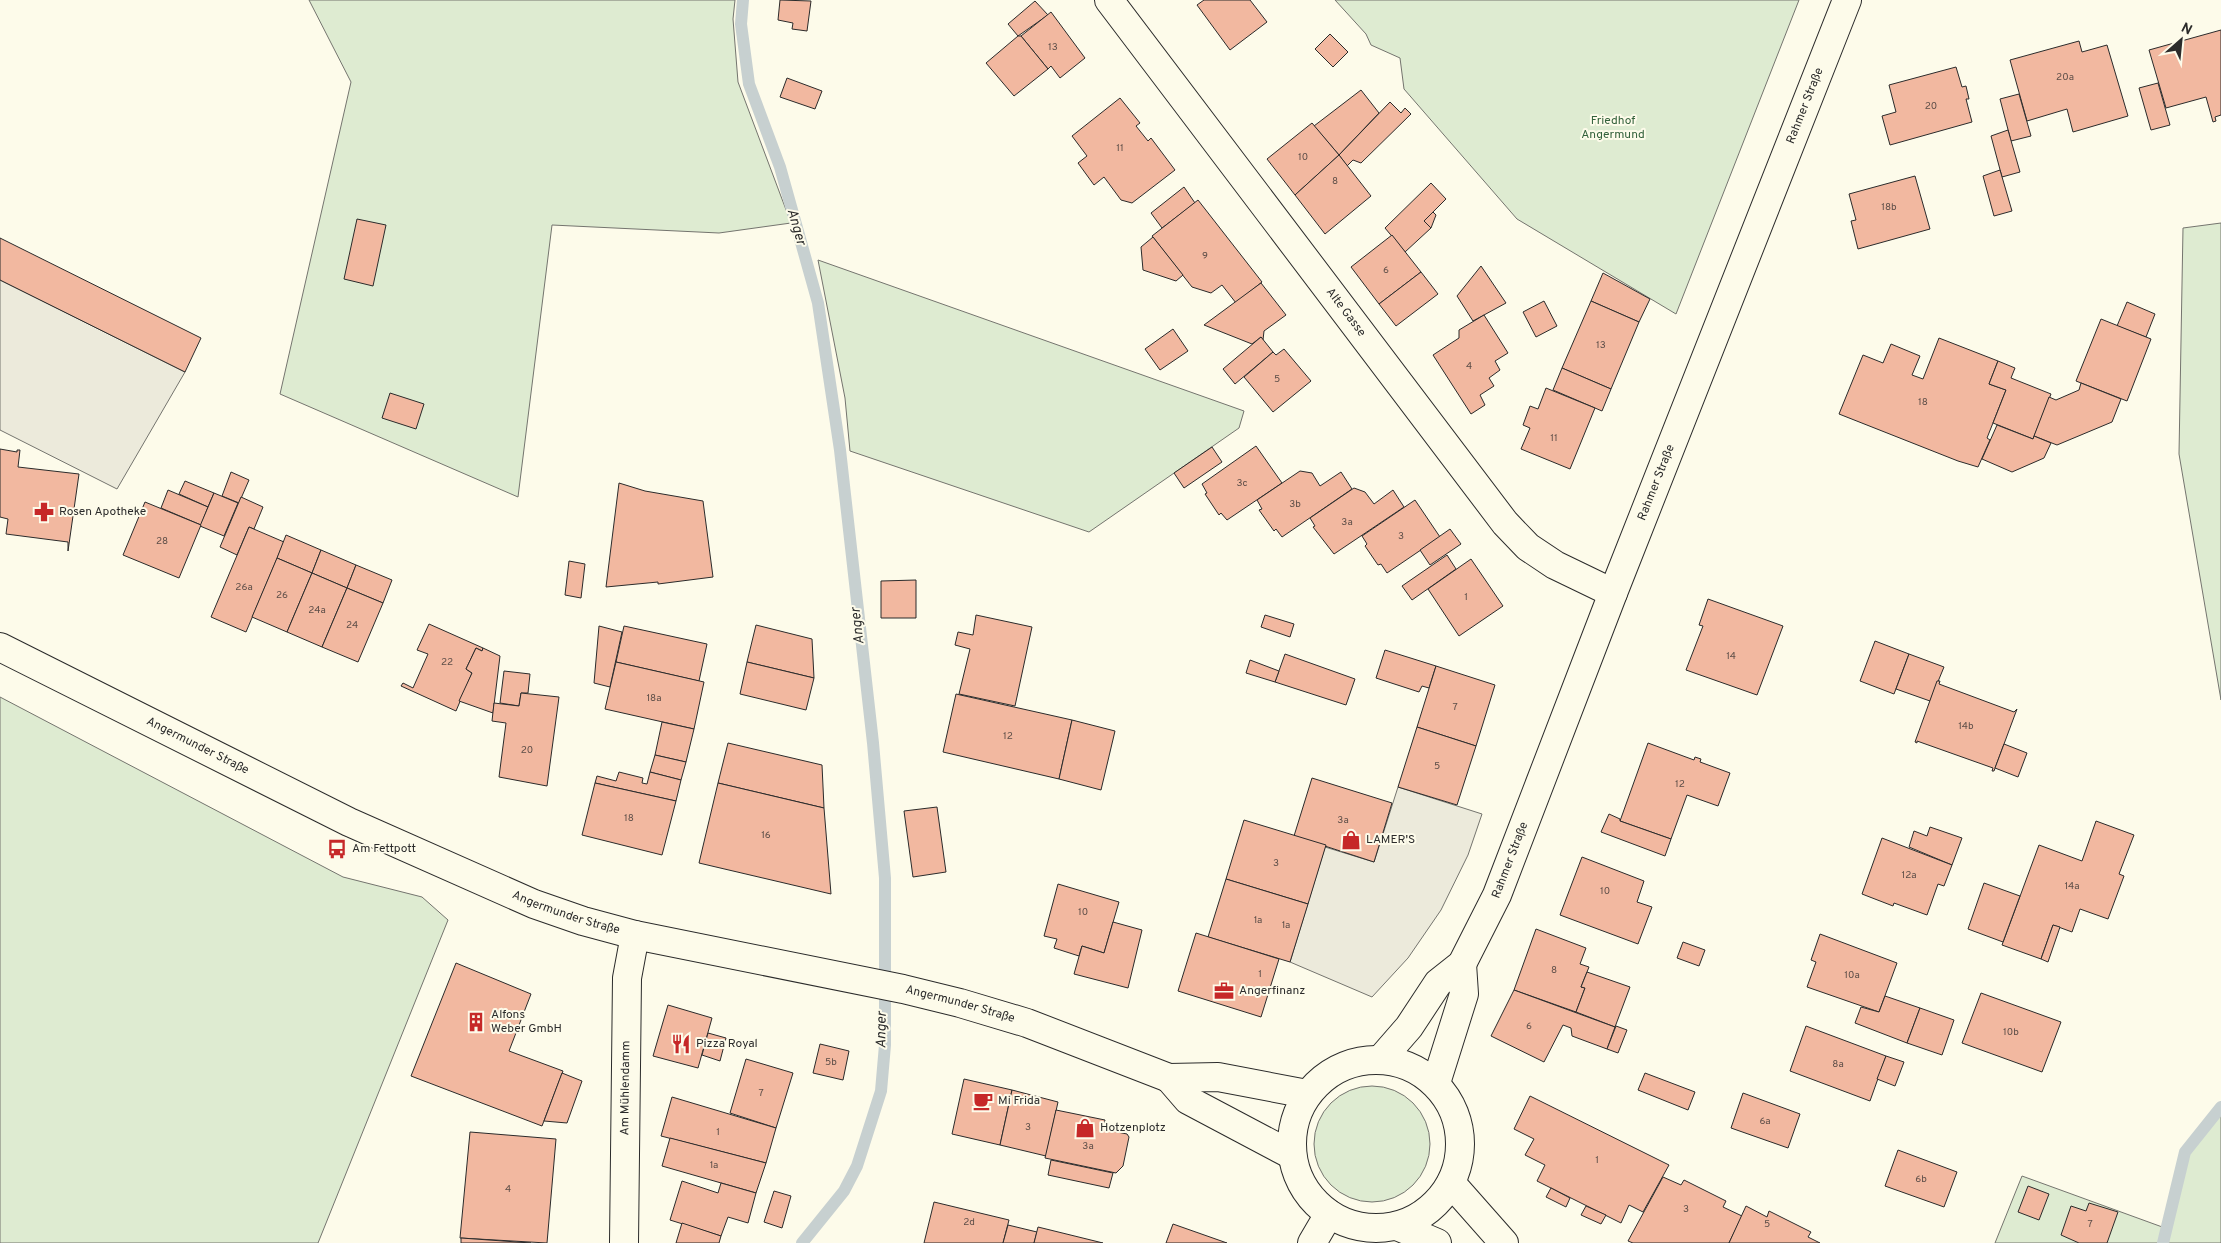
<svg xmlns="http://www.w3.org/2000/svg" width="2221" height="1243" font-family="Overpass,sans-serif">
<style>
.green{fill:#deebd1;stroke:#74746e}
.parking{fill:#eceadb;stroke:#74746e}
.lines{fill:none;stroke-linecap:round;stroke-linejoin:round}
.stream{stroke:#c7d0d0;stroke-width:12}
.building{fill:#f2b8a0;stroke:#2b2b2b}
.minor-casing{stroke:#2b2b2b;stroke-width:30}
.major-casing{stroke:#2b2b2b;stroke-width:30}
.minor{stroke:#fdfbea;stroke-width:28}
.major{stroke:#fdfbea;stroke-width:28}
.labels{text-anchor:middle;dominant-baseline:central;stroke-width:4;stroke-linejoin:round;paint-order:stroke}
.number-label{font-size:10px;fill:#5d4e48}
.street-label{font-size:12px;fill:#2b2b2b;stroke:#fdfbea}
.park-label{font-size:12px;fill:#34623c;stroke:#fdfbea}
.poi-label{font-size:12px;fill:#2b2b2b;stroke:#fdfbea;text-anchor:start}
.water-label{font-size:14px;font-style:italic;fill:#2b2b2b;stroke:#fdfbea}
</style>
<rect width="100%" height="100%" fill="#fdfbea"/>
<g class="green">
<path d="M309,0H735L733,19L738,82L791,223L719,233L552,225L518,497L280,394L351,82Z"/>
<path d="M1335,0H1799L1676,314L1517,219L1404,89L1400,58L1371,45L1366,34Z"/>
<path d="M2221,223V700L2179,454L2183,228Z"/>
<path d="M818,260L1244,411L1239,428L1089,532L850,451L845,398Z"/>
<path d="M0,697L343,877L422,897L448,920L318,1243H0Z"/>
<circle cx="1372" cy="1144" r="58"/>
<path d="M2221,1110V1243H2166L2187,1153Z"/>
<path d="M2022,1176L2165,1228L2161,1243H1995Z"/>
</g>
<g class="parking">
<path d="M0,280L185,372L117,489L0,430Z"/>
<path d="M1398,787L1482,814L1468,855L1441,910L1408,958L1372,997L1290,962L1325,847L1374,862Z"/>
</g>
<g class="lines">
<g class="stream">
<path d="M743,0L741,24L749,84L780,167L818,303L840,450L873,743L885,878V1045L881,1091L857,1166L844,1191L802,1243"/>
<path d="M2163,1243L2185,1152L2221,1107"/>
</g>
</g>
<g class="building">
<path d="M780,0L811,1L807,31L792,29L793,23L778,20Z"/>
<path d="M1204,0H1250L1267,22L1230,50L1197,5Z"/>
<path d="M1035,1L1048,15L1018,36L1008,24Z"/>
<path d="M1051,12L1085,58L1060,78L1051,66L1048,69L1021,36Z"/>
<path d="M2221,30V115L2215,117L2216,121L2213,122L2206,97L2166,108L2149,50Z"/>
<path d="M1330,34L1348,52L1333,67L1315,49Z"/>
<path d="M1018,36H1021L1048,69L1014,96L986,63Z"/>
<path d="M2079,41L2082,52L2107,45L2128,116L2073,132L2067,109L2027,121L2010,60Z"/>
<path d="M1956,67L1962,87L1966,86L1969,99H1966L1972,122L1890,145L1882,116L1896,112L1889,85Z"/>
<path d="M787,78L822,91L815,109L780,97Z"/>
<path d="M2158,83L2170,125L2151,130L2139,88Z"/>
<path d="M1361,90L1379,113L1339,155L1314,126Z"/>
<path d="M2019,94L2031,136L2011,141L2000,99Z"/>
<path d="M1120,98L1140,123L1136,126L1148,141L1151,138L1175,170L1132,203L1121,200L1104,177L1094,185L1078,163L1087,156L1072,136Z"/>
<path d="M1390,102L1401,113L1405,108L1411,114L1361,163L1353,160L1347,166L1339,155Z"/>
<path d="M1312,123L1339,155L1295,195L1267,159Z"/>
<path d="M2008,130L2020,172L2002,177L1991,136Z"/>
<path d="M1339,155L1371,196L1325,234L1295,195Z"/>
<path d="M2000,170L2012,211L1994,216L1983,176Z"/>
<path d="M1915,176L1930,229L1858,249L1851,221L1856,220L1849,194Z"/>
<path d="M1431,183L1446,199L1424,221L1431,228L1405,252L1385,228Z"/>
<path d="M1184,187L1195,203L1162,228L1151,213Z"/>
<path d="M1198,200L1262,282L1236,303L1222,285L1211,293L1192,287L1152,236Z"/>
<path d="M1433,212L1436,215L1431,228L1424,221Z"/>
<path d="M357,219L386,225L373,286L344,279Z"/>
<path d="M1392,235L1421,272L1379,304L1351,267Z"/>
<path d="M1153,237L1183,275L1176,281L1143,270L1141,247Z"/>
<path d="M0,238L201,338L185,372L0,280Z"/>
<path d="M1481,266L1506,303L1473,321L1457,296Z"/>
<path d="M1421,272L1438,294L1396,326L1379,304Z"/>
<path d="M1603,273L1650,299L1639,322L1591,301Z"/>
<path d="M1261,283L1286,315L1264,331L1263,340L1261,337L1252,344L1204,325Z"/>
<path d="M1544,301L1557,326L1536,337L1523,312Z"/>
<path d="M1591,301L1639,322L1611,389L1562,368Z"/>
<path d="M2127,302L2155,314L2146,337L2117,326Z"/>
<path d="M1484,315L1508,353L1495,361L1500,370L1489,378L1494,386L1480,395L1485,405L1471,414L1433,355L1459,338V330Z"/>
<path d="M2101,319L2151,339L2127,401L2076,381Z"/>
<path d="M1173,329L1188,351L1160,370L1145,349Z"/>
<path d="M1261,337L1273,352L1235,384L1223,369Z"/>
<path d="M1939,338L1998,361L1989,384L2006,390L1987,438L1990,440L1978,467L1958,461L1839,414L1863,355L1883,363L1891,344L1920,356L1912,375L1923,379Z"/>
<path d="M1284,349L1311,381L1273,412L1244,377L1273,352L1276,355Z"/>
<path d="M1998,361L2015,368L2011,378L2051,394L2033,439L1993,423L2006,390L1989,384Z"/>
<path d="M1562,368L1611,389L1602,411L1553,390Z"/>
<path d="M2081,383L2121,399L2112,422L2057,445L2034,436L2049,397L2056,400L2079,390Z"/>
<path d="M1546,388L1595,408L1570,469L1521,449L1530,428L1523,425L1530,406L1538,409Z"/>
<path d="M390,393L424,404L416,429L382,418Z"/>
<path d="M1997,425L2033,439L2034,436L2051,443L2044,458L2012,472L1982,459Z"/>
<path d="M1256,446L1282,483L1227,520L1221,513L1219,515L1205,494L1207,493L1202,484Z"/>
<path d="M1212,447L1222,462L1184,488L1174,473Z"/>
<path d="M0,449L17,452V450H20L18,467L79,474L68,551V542L6,534L8,519L0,517Z"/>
<path d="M1300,471L1312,473L1320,486L1341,472L1352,489L1282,537L1276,529L1274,531L1259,510L1262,509L1257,500Z"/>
<path d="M231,472L249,480L239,503L222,496Z"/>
<path d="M185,481L214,493L208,507L179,494Z"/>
<path d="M619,483L645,491L703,501L713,577L658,584V582L606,587Z"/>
<path d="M1354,488L1365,492L1374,504L1393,490L1404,507L1334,554L1313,527L1315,526L1310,518Z"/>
<path d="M168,490L208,507L201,525L161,508Z"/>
<path d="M214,493L238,503L224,536L200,526Z"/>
<path d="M241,497L263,507L254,529L249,527L237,555L220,547Z"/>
<path d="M1415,500L1440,537L1387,573L1381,564L1378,565L1365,546L1367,544L1362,536Z"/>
<path d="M145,502L201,525L179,578L123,555Z"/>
<path d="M249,527L284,542L246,632L211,617Z"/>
<path d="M1450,529L1461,544L1430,565L1420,550Z"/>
<path d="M286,535L321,550L312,573L277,558Z"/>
<path d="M321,550L356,565L347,588L312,573Z"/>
<path d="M1447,555L1456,569L1412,600L1402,586Z"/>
<path d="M277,558L312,573L287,632L252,617Z"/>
<path d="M1471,559L1503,606L1459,636L1428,589Z"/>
<path d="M569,561L585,564L581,598L565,595Z"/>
<path d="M356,565L392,580L383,603L347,588Z"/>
<path d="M312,573L347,588L322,647L287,632Z"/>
<path d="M916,580V618H881V581Z"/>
<path d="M347,588L383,603L358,662L322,647Z"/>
<path d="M1708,599L1783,626L1757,695L1686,670L1703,626L1699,625Z"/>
<path d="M976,615L1032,627L1015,706L959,694L970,649L955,645L958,632L973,635Z"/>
<path d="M1265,615L1294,624L1290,637L1261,627Z"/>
<path d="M429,624L483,648L482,651L476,648L466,669L472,673L456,711L401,686L403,683L413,688L428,654L417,650Z"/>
<path d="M756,625L812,639L814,678L747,662Z"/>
<path d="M599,626L622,632L610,687L594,683Z"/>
<path d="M624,626L707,644L699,681L616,662Z"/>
<path d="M1875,641L1909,654L1894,694L1860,681Z"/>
<path d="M476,648L482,651L483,648L500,656L493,713L459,701L472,673L466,669Z"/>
<path d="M1385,650L1436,666L1429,688L1422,686L1419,692L1376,678Z"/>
<path d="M1285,654L1355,679L1346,705L1275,682Z"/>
<path d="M1909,654L1944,667L1930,701L1896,689Z"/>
<path d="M1250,660L1279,671L1275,682L1246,673Z"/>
<path d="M616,662L704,682L694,729L605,709Z"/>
<path d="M747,662L814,678L806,710L740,694Z"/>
<path d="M1436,666L1495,685L1476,746L1417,727Z"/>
<path d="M504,671L530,674L528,693H521L519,706L500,703Z"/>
<path d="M1937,681H1940L1939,684L2014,712L2017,709L1994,771H1992L1993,768L1917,741V743L1915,742Z"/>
<path d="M521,693L559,697L547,786L499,777L506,723L492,721L494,703L519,706Z"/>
<path d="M956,694L1072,720L1059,779L943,752Z"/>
<path d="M1072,720L1115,731L1101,790L1059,779Z"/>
<path d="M662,722L694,729L686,762L655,755Z"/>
<path d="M1417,727L1476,746L1457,805L1398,787Z"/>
<path d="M728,743L822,765L824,808L718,783Z"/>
<path d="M1648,743L1694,760L1695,757L1701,759L1700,762L1730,773L1718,806L1687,795L1671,839L1620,821Z"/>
<path d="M2004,744L2027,753L2018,777L1995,768Z"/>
<path d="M655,755L686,762L681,780L650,772Z"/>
<path d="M619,772L643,778L642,783L647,784L650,772L681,780L676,801L595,783L597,776L616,781Z"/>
<path d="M1312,778L1392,803L1374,862L1294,836Z"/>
<path d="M595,783L676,801L662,855L582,835Z"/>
<path d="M718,783L824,808L831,894L699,863Z"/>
<path d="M937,807L946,872L913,877L904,811Z"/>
<path d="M1609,814L1620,819V821L1671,839L1665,856L1601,832Z"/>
<path d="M1244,820L1326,845L1308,904L1226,879Z"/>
<path d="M2096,821L2134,835L2119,874L2124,876L2108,919L2080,909L2072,932L2053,925L2041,959L2002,945L2039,845L2082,861Z"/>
<path d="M1930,827L1962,838L1952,865L1909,847L1914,831L1927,836Z"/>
<path d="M1882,838L1952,865L1944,886L1938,884L1927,915L1894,903L1893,906L1862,894Z"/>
<path d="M1582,857L1644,881L1637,902L1652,907L1638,944L1560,915Z"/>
<path d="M1226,879L1308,904L1290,962L1208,937Z"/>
<path d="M1984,883L2020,896L2003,942L1968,929Z"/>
<path d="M1058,884L1119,902L1104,953L1082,946L1079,956L1054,948L1057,939L1044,936Z"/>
<path d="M1113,922L1142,930L1128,988L1074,974L1082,946L1104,953Z"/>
<path d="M2053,925L2060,927L2048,962L2041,959Z"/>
<path d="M1536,929L1586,948L1580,964L1589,967L1581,987L1585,988L1576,1012L1514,990Z"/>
<path d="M1196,933L1279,959L1261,1017L1178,991Z"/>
<path d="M1820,934L1897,963L1879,1012L1807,987L1816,962L1811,960Z"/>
<path d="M1683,942L1705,950L1699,966L1677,958Z"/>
<path d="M456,963L531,994L509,1051L563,1071L542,1126L411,1076Z"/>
<path d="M1587,972L1630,987L1615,1027L1576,1012L1585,988L1581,987Z"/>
<path d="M1514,990L1615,1027L1607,1049L1572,1036L1571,1028L1563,1025L1544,1062L1491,1036Z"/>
<path d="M1981,993L2061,1022L2042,1072L1962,1043Z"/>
<path d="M1885,996L1920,1008L1907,1043L1855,1023L1861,1007L1879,1012Z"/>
<path d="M668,1005L712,1018L698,1068L653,1056Z"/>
<path d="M1920,1008L1954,1020L1942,1055L1907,1043Z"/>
<path d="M1616,1026L1627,1030L1618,1053L1607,1049Z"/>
<path d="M1806,1026L1886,1056L1870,1101L1790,1071Z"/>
<path d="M708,1033L726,1038L720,1061L702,1055Z"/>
<path d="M820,1044L849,1051L843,1080L813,1073Z"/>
<path d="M1886,1056L1904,1062L1895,1086L1877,1079Z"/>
<path d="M746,1059L793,1073L776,1128L730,1113Z"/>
<path d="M562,1073L582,1081L567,1123L544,1121Z"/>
<path d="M1645,1073L1695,1092L1688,1110L1638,1090Z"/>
<path d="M964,1079L1012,1090L1000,1145L952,1134Z"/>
<path d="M1012,1090L1058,1102L1046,1156L1000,1145Z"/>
<path d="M1743,1093L1800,1114L1788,1148L1731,1128Z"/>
<path d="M1530,1096L1669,1165L1643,1212L1629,1205L1621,1223L1537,1181L1545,1165L1525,1155L1534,1139L1514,1129Z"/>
<path d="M672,1097L776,1128L766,1163L661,1136Z"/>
<path d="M1056,1110L1105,1120L1103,1129L1127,1134L1129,1137L1123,1166L1116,1173L1045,1158Z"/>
<path d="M470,1132L556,1139L547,1243L460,1238Z"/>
<path d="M670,1138L766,1163L756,1193L662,1166Z"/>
<path d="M1898,1150L1957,1172L1944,1207L1885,1186Z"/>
<path d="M1051,1160L1113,1173L1109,1188L1048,1175Z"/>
<path d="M1663,1177L1681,1185L1684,1180L1726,1201L1723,1207L1742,1216L1729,1243H1633L1628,1241Z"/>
<path d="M682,1181L718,1193L721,1183L756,1193L748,1223L728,1217L721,1236L670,1220Z"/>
<path d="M2028,1186L2049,1194L2039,1220L2018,1212Z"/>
<path d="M1551,1188L1570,1198L1566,1207L1546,1197Z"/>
<path d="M774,1191L791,1196L782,1228L764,1222Z"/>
<path d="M934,1202L1009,1220L1003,1243H924Z"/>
<path d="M2089,1203L2118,1212L2107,1243H2079L2061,1235L2071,1206L2086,1211Z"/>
<path d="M1586,1206L1606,1215L1601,1224L1581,1215Z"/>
<path d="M1746,1206L1767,1217L1769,1211L1811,1232L1808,1237L1820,1243H1729Z"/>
<path d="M682,1223L721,1236L719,1243H676Z"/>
<path d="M1173,1224L1227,1243H1166Z"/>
<path d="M1008,1225L1037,1232L1034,1243H1003Z"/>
<path d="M1038,1227L1103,1243H1034Z"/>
<path d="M461,1238L531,1243H461Z"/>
</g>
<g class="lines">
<defs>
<g id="minor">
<path id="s1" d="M1109,0L1505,523L1528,547L1555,565L1613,593"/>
<path id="s2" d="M624,1243L627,978L635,935"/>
<path d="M1312,1243L1329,1214"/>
</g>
<g id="major">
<path id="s3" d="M0,647L349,822L534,904L583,921L635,935L903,989L960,1003L1027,1023L1169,1078L1218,1077L1307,1094"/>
<path id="s4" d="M1382,1058L1409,1027L1438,983L1462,964L1497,895L1613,593L1847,0"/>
<circle cx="1376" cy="1144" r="84"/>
<path d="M1169,1078L1188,1100L1290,1154"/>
<path d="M1436,1083L1464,994L1462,964"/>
<path d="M1451,1183L1504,1243"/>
<path d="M1397,1226L1437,1243"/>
</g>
</defs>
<use href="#minor" class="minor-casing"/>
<use href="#major" class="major-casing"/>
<use href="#minor" class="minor"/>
<use href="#major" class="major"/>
</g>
<defs>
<symbol id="pharmacy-bare" viewBox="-9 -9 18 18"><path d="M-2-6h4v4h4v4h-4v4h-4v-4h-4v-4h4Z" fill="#c62828" stroke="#fdfbea" stroke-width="2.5" paint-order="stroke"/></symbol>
<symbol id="shop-bare" viewBox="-9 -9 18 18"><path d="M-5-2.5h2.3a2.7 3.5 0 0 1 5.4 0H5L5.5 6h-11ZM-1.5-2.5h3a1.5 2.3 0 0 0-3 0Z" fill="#c62828" stroke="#fdfbea" stroke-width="2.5" paint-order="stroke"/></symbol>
<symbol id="bus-bare" viewBox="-9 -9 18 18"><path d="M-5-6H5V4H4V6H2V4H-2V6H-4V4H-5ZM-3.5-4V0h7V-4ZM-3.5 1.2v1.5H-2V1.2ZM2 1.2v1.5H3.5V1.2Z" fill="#c62828" stroke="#fdfbea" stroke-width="2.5" paint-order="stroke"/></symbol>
<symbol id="office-bare" viewBox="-9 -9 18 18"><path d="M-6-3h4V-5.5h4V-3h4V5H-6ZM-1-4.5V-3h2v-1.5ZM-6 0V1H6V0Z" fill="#c62828" stroke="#fdfbea" stroke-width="2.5" paint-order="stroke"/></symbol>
<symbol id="building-bare" viewBox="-9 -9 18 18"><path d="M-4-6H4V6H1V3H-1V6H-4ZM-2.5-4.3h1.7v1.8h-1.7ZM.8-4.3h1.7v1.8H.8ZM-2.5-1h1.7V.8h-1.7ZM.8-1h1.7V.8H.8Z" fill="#c62828" stroke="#fdfbea" stroke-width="2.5" paint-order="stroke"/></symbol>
<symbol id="restaurant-bare" viewBox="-9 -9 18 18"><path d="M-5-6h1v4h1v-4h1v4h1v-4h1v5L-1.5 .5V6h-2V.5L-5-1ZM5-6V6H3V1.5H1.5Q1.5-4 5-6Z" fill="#c62828" stroke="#fdfbea" stroke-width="2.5" paint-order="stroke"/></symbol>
<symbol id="cafe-bare" viewBox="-9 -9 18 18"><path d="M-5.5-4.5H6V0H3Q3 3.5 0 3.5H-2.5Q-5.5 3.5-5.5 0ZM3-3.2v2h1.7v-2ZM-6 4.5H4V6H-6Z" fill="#c62828" stroke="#fdfbea" stroke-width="2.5" paint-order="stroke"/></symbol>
</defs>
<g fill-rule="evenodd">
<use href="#pharmacy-bare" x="30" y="498" width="28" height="28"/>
<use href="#shop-bare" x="1337" y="826" width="28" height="28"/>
<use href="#bus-bare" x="323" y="835" width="28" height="28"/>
<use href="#office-bare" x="1210" y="977" width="28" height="28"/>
<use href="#building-bare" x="462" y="1008" width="28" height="28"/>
<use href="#restaurant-bare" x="667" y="1030" width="28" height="28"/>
<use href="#cafe-bare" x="969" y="1087" width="28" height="28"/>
<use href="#shop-bare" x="1071" y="1114" width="28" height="28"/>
</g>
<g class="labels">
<g class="number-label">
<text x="1053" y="47">13</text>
<text x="2065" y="77">20a</text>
<text x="1931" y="106">20</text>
<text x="1120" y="148">11</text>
<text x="1303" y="157">10</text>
<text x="1335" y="181">8</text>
<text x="1889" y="207">18b</text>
<text x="1205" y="256">9</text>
<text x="1386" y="270">6</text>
<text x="1601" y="345">13</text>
<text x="1469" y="366">4</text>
<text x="1277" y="379">5</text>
<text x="1923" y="402">18</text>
<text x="1554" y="438">11</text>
<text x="1242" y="483">3c</text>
<text x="1295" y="504">3b</text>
<text x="1347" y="522">3a</text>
<text x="1401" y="536">3</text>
<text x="162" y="541">28</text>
<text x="244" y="587">26a</text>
<text x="282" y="595">26</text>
<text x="1466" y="597">1</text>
<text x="317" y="610">24a</text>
<text x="352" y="625">24</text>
<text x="1731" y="656">14</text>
<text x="447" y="662">22</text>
<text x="654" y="698">18a</text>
<text x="1455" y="707">7</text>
<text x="1966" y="726">14b</text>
<text x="1008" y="736">12</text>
<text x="527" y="750">20</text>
<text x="1437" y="766">5</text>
<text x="1680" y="784">12</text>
<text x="629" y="818">18</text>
<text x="1343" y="820">3a</text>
<text x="766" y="835">16</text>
<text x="1276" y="863">3</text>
<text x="1909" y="875">12a</text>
<text x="2072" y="886">14a</text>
<text x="1605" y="891">10</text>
<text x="1083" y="912">10</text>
<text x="1258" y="920">1a</text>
<text x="1286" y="925">1a</text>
<text x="1554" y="970">8</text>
<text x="1260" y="974">1</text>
<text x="1852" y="975">10a</text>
<text x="1529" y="1026">6</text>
<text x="2011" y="1032">10b</text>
<text x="831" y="1062">5b</text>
<text x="1838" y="1064">8a</text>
<text x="761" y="1093">7</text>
<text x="1765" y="1121">6a</text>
<text x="1028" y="1127">3</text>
<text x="718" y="1132">1</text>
<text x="1088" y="1146">3a</text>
<text x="1597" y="1160">1</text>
<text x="714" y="1165">1a</text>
<text x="1921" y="1179">6b</text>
<text x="508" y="1189">4</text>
<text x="1686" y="1209">3</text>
<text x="969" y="1222">2d</text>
<text x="1767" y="1224">5</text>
<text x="2090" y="1224">7</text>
</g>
<g class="street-label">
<text stroke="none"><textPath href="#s4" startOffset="1049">Rahmer Straße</textPath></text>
<text stroke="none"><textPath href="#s1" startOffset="392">Alte Gasse</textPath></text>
<text stroke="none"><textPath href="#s4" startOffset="644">Rahmer Straße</textPath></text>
<text stroke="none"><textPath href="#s3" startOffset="221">Angermunder Straße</textPath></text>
<text stroke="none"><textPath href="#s4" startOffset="239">Rahmer Straße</textPath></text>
<text stroke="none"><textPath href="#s3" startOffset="626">Angermunder Straße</textPath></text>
<text stroke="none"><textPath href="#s3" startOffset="1031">Angermunder Straße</textPath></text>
<text stroke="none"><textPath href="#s2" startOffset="155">Am Mühlendamm</textPath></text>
</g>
<g class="park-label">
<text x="1613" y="121">Friedhof<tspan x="1613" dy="14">Angermund</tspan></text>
</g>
<g class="poi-label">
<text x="59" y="512">Rosen Apotheke</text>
<text x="1366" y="840">LAMER'S</text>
<text x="352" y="849">Am Fettpott</text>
<text x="1239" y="991">Angerfinanz</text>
<text x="491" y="1015">Alfons<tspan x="491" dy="14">Weber GmbH</tspan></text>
<text x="696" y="1044">Pizza Royal</text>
<text x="998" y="1101">Mi Frida</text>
<text x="1100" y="1128">Hotzenplotz</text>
</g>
<g class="water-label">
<text transform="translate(796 227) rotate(74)">Anger</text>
<text transform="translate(858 626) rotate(-96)">Anger</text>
<text transform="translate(882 1030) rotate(-89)">Anger</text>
</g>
</g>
<g transform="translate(2181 40) rotate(27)" stroke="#fdfbea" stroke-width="4" paint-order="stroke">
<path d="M0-4L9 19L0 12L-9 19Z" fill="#2b2b2b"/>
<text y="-8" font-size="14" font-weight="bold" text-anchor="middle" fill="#2b2b2b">N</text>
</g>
</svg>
